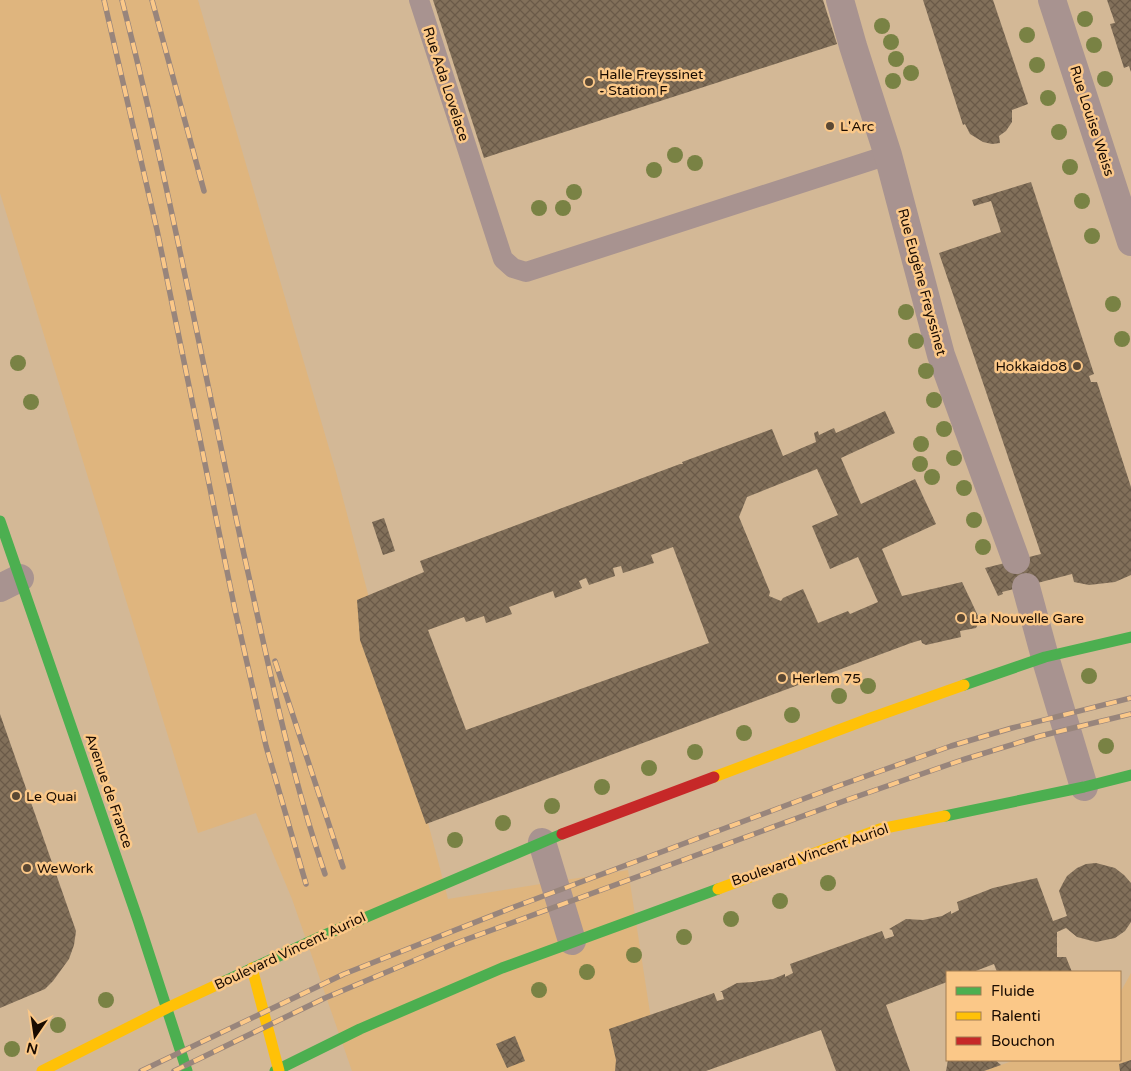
<svg xmlns="http://www.w3.org/2000/svg" width="1131" height="1071" font-family="'Varela Round',sans-serif">
<style>
.built{fill:#dfb57e}
.building{fill:url(#building-cross-hatch);fill-rule:evenodd}
.lines{fill:none;stroke-linecap:round;stroke-linejoin:round}
.lane{stroke:#a89390;stroke-width:20}
.street{stroke:#a89390;stroke-width:28}
.fast{stroke:#4caf50;stroke-width:11}
.slow{stroke:#ffc107;stroke-width:11}
.jam{stroke:#c62828;stroke-width:11}
.rail-casing{stroke:#98857c;stroke-width:5.5}
.rail{stroke:#fbc888;stroke-width:4;stroke-dasharray:11;stroke-linecap:butt}
.tree{fill:#798244}
.poi-dot{fill:#5a4834;stroke:#fbc888;stroke-width:2}
.labels{text-anchor:middle;dominant-baseline:central;stroke-width:5;stroke-linejoin:round;paint-order:stroke}
.poi-label{font-size:14px;fill:#190b00;stroke:#fbc888;text-anchor:start}
.street-label{font-size:14px;fill:#190b00;stroke:#fbc888}
</style>
<defs>
<pattern id="building-cross-hatch" width="8" height="8" patternUnits="userSpaceOnUse" patternTransform="scale(1.25)"><rect width="8" height="8" fill="#82705a"/><path d="M0 0l8 8M0 8l8-8" fill="none" stroke="#6a5a48"/></pattern>
</defs>
<rect width="100%" height="100%" fill="#d3b896"/>
<g class="built">
<path d="M0,0H198L336,472L448,899L628,870L659,1071H352L292,899L256,813L198,833L0,193Z"/>
<path d="M1131,973V1071H984L1015,1060H1120V993Z"/>
</g>
<g class="building">
<path d="M433,0H823L837,44L484,158Z"/>
<path d="M923,0H993L1028,104L1012,110V122L1006,131L999,136L1000,143L992,144L983,142L970,134L965,124L963,125Z"/>
<path d="M1107,0H1131V72L1129,66L1124,68L1110,24L1115,23Z"/>
<path d="M1031,182L1094,374L1089,376L1091,382H1097L1131,487V575L1115,582L1089,585L1074,582L1072,574L1002,592L1003,594L998,596L985,568L1041,554L939,253L1001,232L991,201L974,206L972,200Z"/>
<path d="M885,411L895,433L841,458L861,504L915,479L936,524L882,549L902,596L962,582L980,620L976,628L960,631L961,637L926,645L922,643L921,640L911,643L426,824L360,640L357,600L424,572L420,561L680,464H683L682,462L772,429L783,456L816,442L814,433L818,431L819,435L834,428L836,433ZM817,469L838,515L812,526L830,569L858,557L878,602L850,614L848,611L818,623L803,589L783,598L781,601L769,596L770,592L739,517L747,497ZM673,547L709,643L466,730L428,630L464,617L466,622L484,616L486,623L512,614L509,607L553,591L555,598L582,588L579,581L586,578L589,585L615,576L613,568L621,566L623,573L654,563L651,555Z"/>
<path d="M384,518L395,551L383,555L372,522Z"/>
<path d="M0,714L76,931L74,945L69,959L53,981L45,989L0,1008Z"/>
<path d="M1096,863L1115,868L1124,875L1131,883V922L1125,931L1115,938L1096,942L1077,937L1066,928L1057,932V957H1066L1072,972H997L994,964L973,972H947V982L886,1005L910,1071H836L821,1030L706,1071H615L616,1060L609,1029L714,993L717,1001L724,999L722,992H720L737,983L753,982L773,979L785,974V977L793,973L790,964L882,931L885,939L894,936L892,930L889,929L906,919L923,920L942,916L951,911V914L959,910L957,902L993,888L1037,878L1053,921L1067,916L1059,891L1063,883L1067,876L1077,868L1086,864Z"/>
<path d="M515,1036L525,1061L507,1068L496,1044Z"/>
<path d="M948,1060H995L1001,1065L984,1071H946Z"/>
<path d="M1131,1060V1071H1120L1119,1064Z"/>
</g>
<g class="lines">
<path class="lane" d="M419,0L503,259L513,268L526,272L888,155"/>
<g class="street">
<path d="M840,0L853,46L888,155L941,355L1016,560"/>
<path d="M1052,0L1131,242"/>
<path d="M1026,587L1045,657L1084,787"/>
<path d="M0,588L20,578"/>
<path d="M542,842L572,941"/>
</g>
<g class="fast">
<path d="M0,521L138,920L187,1071"/>
<path d="M964,685L1045,657L1131,637"/>
<path d="M945,816L1084,787L1131,775"/>
<path d="M223,982L322,936L562,834"/>
<path d="M275,1071L360,1029L502,968L718,889"/>
</g>
<g class="slow">
<path d="M714,777L868,719L964,685"/>
<path d="M718,889L880,829L945,816"/>
<path d="M252,968L279,1071"/>
<path d="M42,1071L167,1008L223,982"/>
</g>
<path class="jam" d="M562,834L714,777"/>
<defs>
<g id="rail">
<path d="M104,0L157,230L235,610L266,746L306,884"/>
<path d="M122,0C171,191 206,385 249,577C271,677 292,778 325,874"/>
<path d="M152,0L204,191"/>
<path d="M275,661L343,867"/>
<path d="M141,1071L344,974L514,907L838,786L951,746L1012,728L1131,698"/>
<path d="M174,1071L325,998L451,945L844,801L962,760L1040,736L1131,714"/>
</g>
</defs>
<use href="#rail" class="rail-casing"/>
<use href="#rail" class="rail"/>
</g>
<g class="tree">
<circle cx="1085" cy="19" r="8"/>
<circle cx="882" cy="26" r="8"/>
<circle cx="1027" cy="35" r="8"/>
<circle cx="891" cy="42" r="8"/>
<circle cx="1094" cy="45" r="8"/>
<circle cx="896" cy="59" r="8"/>
<circle cx="1037" cy="65" r="8"/>
<circle cx="911" cy="73" r="8"/>
<circle cx="1105" cy="79" r="8"/>
<circle cx="893" cy="81" r="8"/>
<circle cx="1048" cy="98" r="8"/>
<circle cx="1059" cy="132" r="8"/>
<circle cx="675" cy="155" r="8"/>
<circle cx="695" cy="163" r="8"/>
<circle cx="1070" cy="167" r="8"/>
<circle cx="654" cy="170" r="8"/>
<circle cx="574" cy="192" r="8"/>
<circle cx="1082" cy="201" r="8"/>
<circle cx="539" cy="208" r="8"/>
<circle cx="563" cy="208" r="8"/>
<circle cx="1092" cy="236" r="8"/>
<circle cx="1113" cy="304" r="8"/>
<circle cx="906" cy="312" r="8"/>
<circle cx="1122" cy="339" r="8"/>
<circle cx="916" cy="341" r="8"/>
<circle cx="18" cy="363" r="8"/>
<circle cx="926" cy="371" r="8"/>
<circle cx="934" cy="400" r="8"/>
<circle cx="31" cy="402" r="8"/>
<circle cx="944" cy="429" r="8"/>
<circle cx="921" cy="444" r="8"/>
<circle cx="954" cy="458" r="8"/>
<circle cx="920" cy="464" r="8"/>
<circle cx="932" cy="477" r="8"/>
<circle cx="964" cy="488" r="8"/>
<circle cx="974" cy="520" r="8"/>
<circle cx="983" cy="547" r="8"/>
<circle cx="1089" cy="676" r="8"/>
<circle cx="868" cy="686" r="8"/>
<circle cx="839" cy="696" r="8"/>
<circle cx="792" cy="715" r="8"/>
<circle cx="744" cy="733" r="8"/>
<circle cx="1106" cy="746" r="8"/>
<circle cx="695" cy="752" r="8"/>
<circle cx="649" cy="768" r="8"/>
<circle cx="602" cy="787" r="8"/>
<circle cx="552" cy="806" r="8"/>
<circle cx="503" cy="823" r="8"/>
<circle cx="455" cy="840" r="8"/>
<circle cx="828" cy="883" r="8"/>
<circle cx="780" cy="901" r="8"/>
<circle cx="731" cy="919" r="8"/>
<circle cx="684" cy="937" r="8"/>
<circle cx="634" cy="955" r="8"/>
<circle cx="587" cy="972" r="8"/>
<circle cx="539" cy="990" r="8"/>
<circle cx="106" cy="1000" r="8"/>
<circle cx="58" cy="1025" r="8"/>
<circle cx="12" cy="1049" r="8"/>
</g>
<g class="poi-dot">
<circle cx="589" cy="82" r="5"/>
<circle cx="830" cy="126" r="5"/>
<circle cx="1077" cy="366" r="5"/>
<circle cx="961" cy="618" r="5"/>
<circle cx="782" cy="678" r="5"/>
<circle cx="16" cy="796" r="5"/>
<circle cx="27" cy="868" r="5"/>
</g>
<g class="labels">
<g class="poi-label">
<text x="599" y="74">Halle Freyssinet<tspan x="599" dy="16">- Station F</tspan></text>
<text x="840" y="126">L'Arc</text>
<text x="1067" y="366" text-anchor="end">Hokkaido8</text>
<text x="971" y="618">La Nouvelle Gare</text>
<text x="792" y="678">Herlem 75</text>
<text x="26" y="796">Le Quai</text>
<text x="37" y="868">WeWork</text>
</g>
<g class="street-label">
<text transform="translate(446 84) rotate(72)">Rue Ada Lovelace</text>
<text transform="translate(1092 121) rotate(72)">Rue Louise Weiss</text>
<text transform="translate(922 282) rotate(75)">Rue Eugène Freyssinet</text>
<text transform="translate(109 791) rotate(71)">Avenue de France</text>
<text transform="translate(810 855) rotate(-19)">Boulevard Vincent Auriol</text>
<text transform="translate(290 951) rotate(-25)">Boulevard Vincent Auriol</text>
</g>
</g>
<rect x="946" y="971" width="175" height="90" fill="#fbc888" stroke="#a17c52"/>
<rect x="956" y="987" width="25" height="8" fill="#4caf50" stroke="#a17c52"/>
<text x="991" y="996" font-size="15" fill="#190b00">Fluide</text>
<rect x="956" y="1012" width="25" height="8" fill="#ffc107" stroke="#a17c52"/>
<text x="991" y="1021" font-size="15" fill="#190b00">Ralenti</text>
<rect x="956" y="1037" width="25" height="8" fill="#c62828" stroke="#a17c52"/>
<text x="991" y="1046" font-size="15" fill="#190b00">Bouchon</text>
<g transform="translate(35 1036) rotate(193)" stroke="#fbc888" stroke-width="4" paint-order="stroke">
<path d="M0-4L9 19L0 12L-9 19Z" fill="#190b00"/>
<text y="-8" font-size="14" font-weight="bold" text-anchor="middle" fill="#190b00">N</text>
</g>
</svg>
